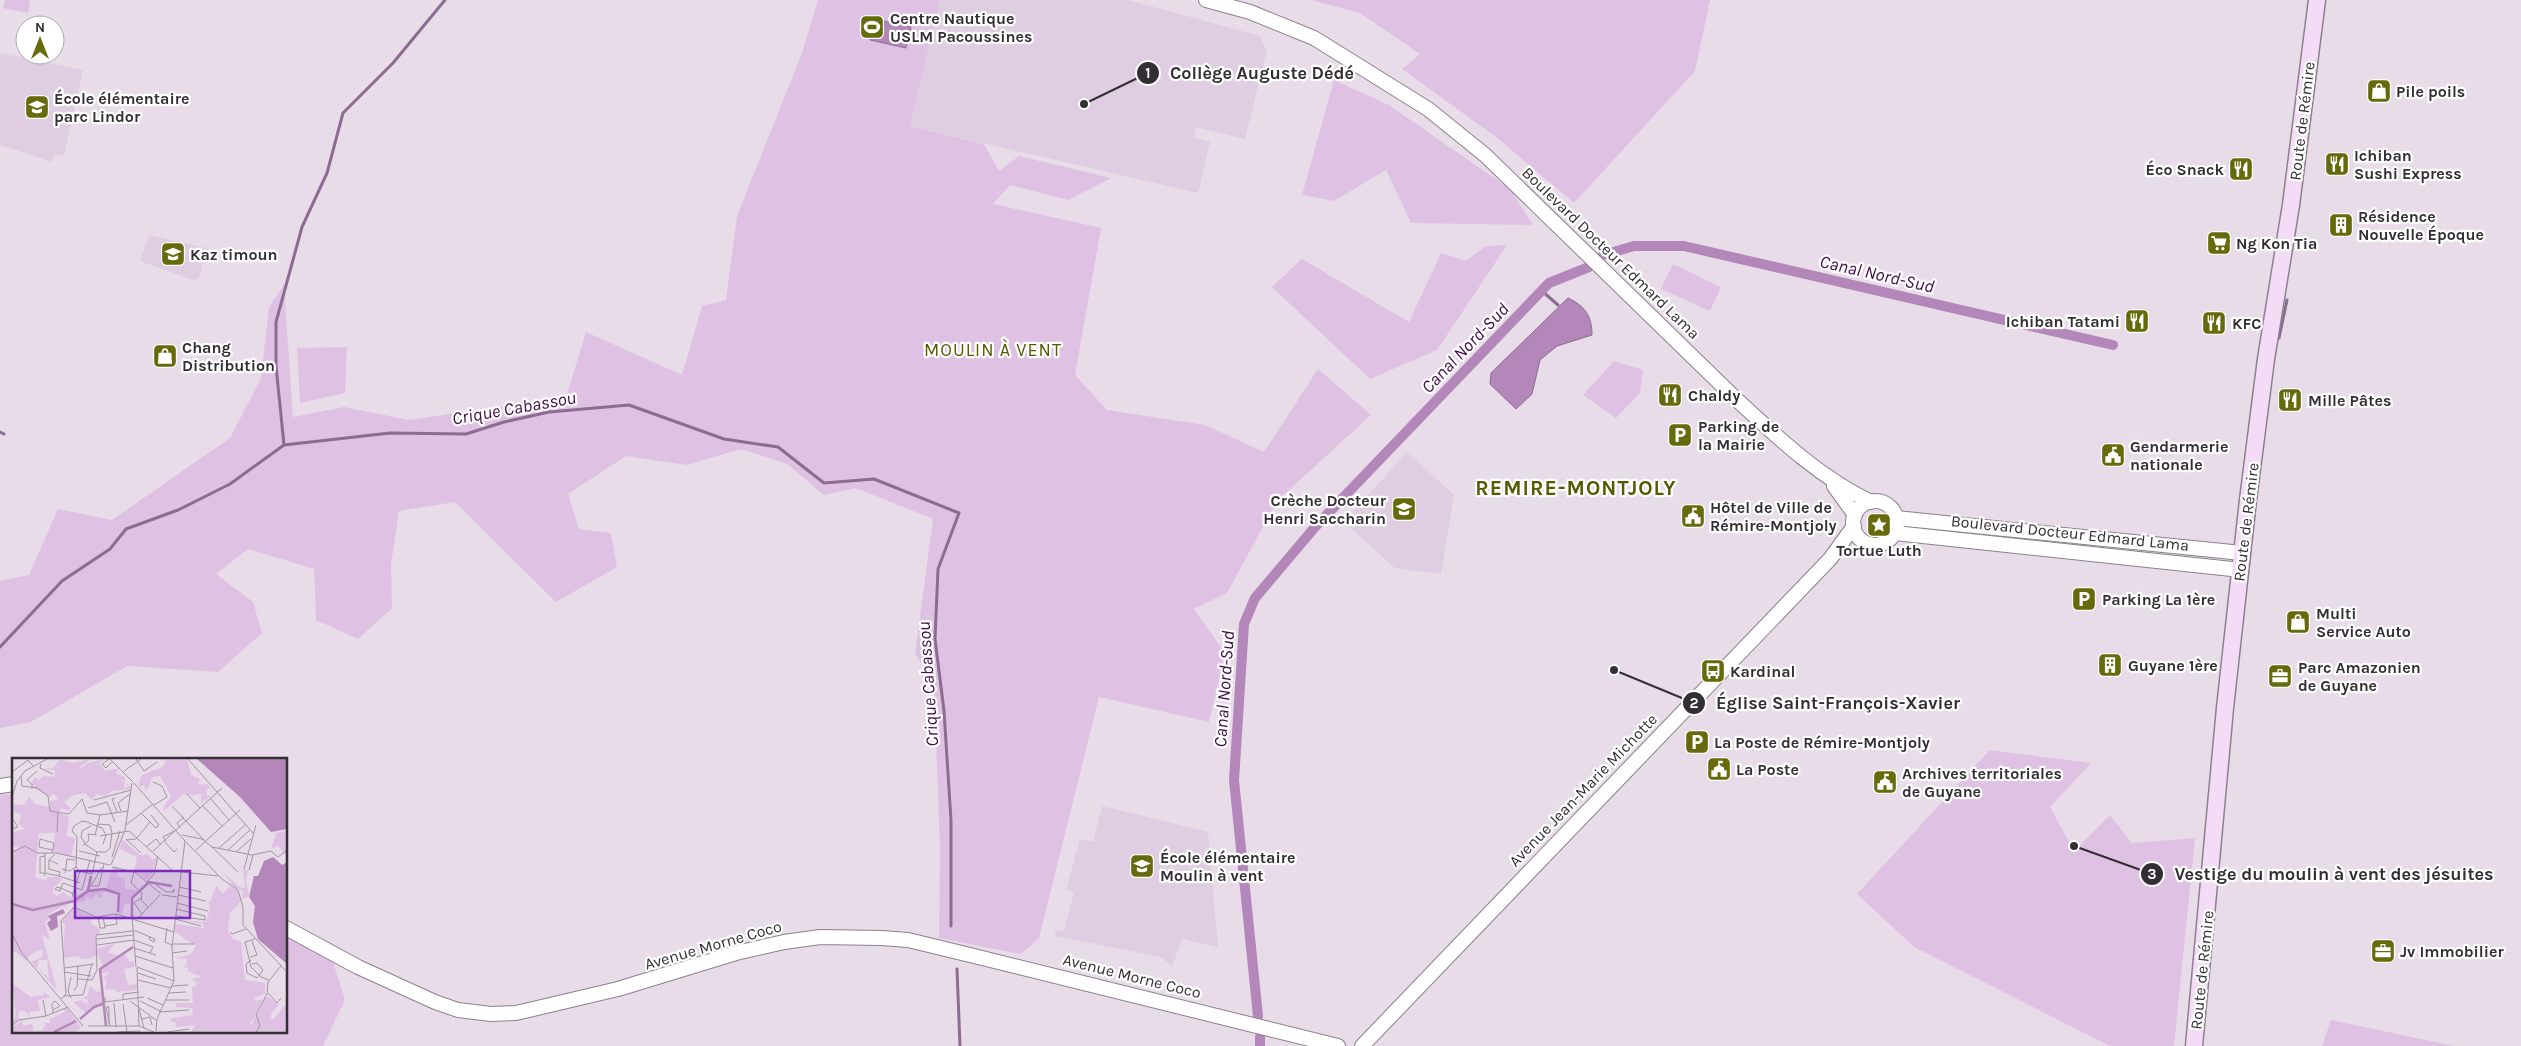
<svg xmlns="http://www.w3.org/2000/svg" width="2521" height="1046" font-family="Karla,sans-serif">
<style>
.built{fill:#dfcee1}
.green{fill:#dfc2e3}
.water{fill:#b487ba;stroke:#8d6c92}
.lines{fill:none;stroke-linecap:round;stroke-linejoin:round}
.stream{stroke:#8d6c92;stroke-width:3}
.canal{stroke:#b487ba;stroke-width:10}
.tertiary-casing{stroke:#8b818d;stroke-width:16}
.secondary-casing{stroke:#8b818d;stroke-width:19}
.tertiary{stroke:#fff;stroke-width:14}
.secondary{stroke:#f4dcf7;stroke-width:16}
.labels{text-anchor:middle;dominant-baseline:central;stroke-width:4.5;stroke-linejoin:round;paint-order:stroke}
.poi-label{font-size:16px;font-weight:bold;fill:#332e33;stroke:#fff;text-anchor:start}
.street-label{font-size:16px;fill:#332e33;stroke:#fff}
.water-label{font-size:18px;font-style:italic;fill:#430b4b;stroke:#fff}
.neighbourhood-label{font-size:18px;letter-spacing:1px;fill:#565900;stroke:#fff}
.district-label{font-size:21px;font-weight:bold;letter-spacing:1px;fill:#565900;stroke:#fff}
.inset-river{fill:none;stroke:#b487ba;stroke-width:2.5}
.inset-road{fill:none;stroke:#a096a0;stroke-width:1}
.view{fill:#7b2cbf;fill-opacity:0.15;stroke:#7b2cbf;stroke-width:2.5}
.inset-edge{fill:none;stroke:#332e33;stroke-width:2.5}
.leader{fill:none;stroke:#332e33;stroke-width:2}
.callout-dot{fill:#332e33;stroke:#fff;stroke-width:2}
.mark-label{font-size:15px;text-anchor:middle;font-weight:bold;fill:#fff}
.callout-label{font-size:18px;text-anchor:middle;font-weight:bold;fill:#332e33;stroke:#fff;stroke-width:4.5;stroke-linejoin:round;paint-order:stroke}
</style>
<rect width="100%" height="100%" fill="#e8dce9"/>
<g class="built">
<path d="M940,0H1128L1260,36L1267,51L1245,139L1196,127L1194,138L1210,142L1198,193L910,126Z"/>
<path d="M0,53L83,70L64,156L54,154L52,162L0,145Z"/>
<path d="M149,235L206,248L200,277L196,280L190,279L140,261Z"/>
<path d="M1407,452L1454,495L1441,574L1395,568L1344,522Z"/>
<path d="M1102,806L1208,832L1218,947L1182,939L1172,967L1161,957L1055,936L1056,930L1064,931L1074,892L1066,890L1080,839L1093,842Z"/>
</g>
<g class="green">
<path d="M5,0H30L28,13L3,8Z"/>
<path d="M818,0H940L910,126L984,144L999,171L1019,156L1111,178L1068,200L1010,185L993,204L1101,228L1075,375L1107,410L1205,425L1264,452L1318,369L1371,415L1277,501L1227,593L1194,609L1225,653L1209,722L1099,697L1039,938L1021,954L939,938L940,849L934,682L915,654L933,519L856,488L824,495L787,464L741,449L687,465L626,456L568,494L579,529L611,533L617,567L556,602L455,502L399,511L391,565L392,608L358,639L316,620L314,569L248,549L216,574L253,602L262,633L218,672L127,666L31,722L0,728V581L29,575L58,509L112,520L230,438L261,378L269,307L284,285L293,417L344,407L409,420L566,397L586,332L682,375L702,306L726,300L737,216L802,53Z"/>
<path d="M1311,0H1710L1695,71L1574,203L1496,137L1402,69L1420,54L1360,13Z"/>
<path d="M1334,80L1389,105L1510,189L1533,225L1411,223L1386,170L1334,201L1302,195Z"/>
<path d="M1507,245L1437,350L1370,379L1272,287L1302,259L1409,322L1441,253L1466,261L1486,246Z"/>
<path d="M1673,264L1721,287L1710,311L1661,289Z"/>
<path d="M347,347L345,393L300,403L297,348Z"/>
<path d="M1614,361L1643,370L1640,393L1616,418L1583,395Z"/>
<path d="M1990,750L2091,763L2050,807L2074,851L2110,815L2132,843L2195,838L2174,1046H2110L1914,947L1857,894Z"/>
<path d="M0,794L14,795V1032H286V936L333,962L345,1000L323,1046H0Z"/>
<path d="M2331,1020L2454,1046H2322Z"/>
</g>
<g class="water">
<path d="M875,19L911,27L906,48L870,40Z"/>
<path d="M1568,298C1585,306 1592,316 1592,335L1557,346L1540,360L1532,394L1516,409L1490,384L1491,373Z"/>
</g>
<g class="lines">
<g class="stream">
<path d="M1542,291L1558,305"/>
<path d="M2279,338L2287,300"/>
<path d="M0,432L4,434"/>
<path d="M284,445L276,366V322L302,227L327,173L343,113L393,63L445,0"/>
<path d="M0,647L62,581L110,549L126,529L178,510L230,484L284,445L390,433L466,434L504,422L549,412L629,405L724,439L778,447L824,483L874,479L959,513L938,569L935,639L944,711L951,820V926"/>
<path d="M957,969L960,1046"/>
</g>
<g class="canal">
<path d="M1603,255L1634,246H1684L2113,345"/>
<path d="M1258,1016L1234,780L1244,624L1255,598L1315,527L1549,283L1589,267"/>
<path d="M1260,1037V1046"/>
</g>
<defs>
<g id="tertiary">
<path d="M1206,0L1250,12L1314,38L1428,109L1485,155L1735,398C1777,437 1819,477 1871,502"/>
<path d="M1834,486L1855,515"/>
<circle cx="1875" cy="523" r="22"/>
<path d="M1896,518L2242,553"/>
<path d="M1895,533L2241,570"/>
<path d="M0,786L14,784"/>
<path d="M286,928L358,967L435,1002L458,1010L491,1014L516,1013L618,989L736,953L784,942L820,937L882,938L908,940L970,955L1338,1046"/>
<path d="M1362,1046L1830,559L1854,526"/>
</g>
<path id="secondary" d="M2194,1046L2225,708L2248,500L2266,359L2291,205L2317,0"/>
</defs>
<use href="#tertiary" class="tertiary-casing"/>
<use href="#secondary" class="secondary-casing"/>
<use href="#tertiary" class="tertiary"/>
<use href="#secondary" class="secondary"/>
</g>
<defs>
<symbol id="stadium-square" viewBox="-11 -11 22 22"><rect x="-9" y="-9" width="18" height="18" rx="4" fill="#666a0b" stroke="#fff"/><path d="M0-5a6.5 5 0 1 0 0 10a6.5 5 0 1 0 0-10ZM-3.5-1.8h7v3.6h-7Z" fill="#fff"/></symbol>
<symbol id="shop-square" viewBox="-11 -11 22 22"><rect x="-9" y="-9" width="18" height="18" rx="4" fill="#666a0b" stroke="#fff"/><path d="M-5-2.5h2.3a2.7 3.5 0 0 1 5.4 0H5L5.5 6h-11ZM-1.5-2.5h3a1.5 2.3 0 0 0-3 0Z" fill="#fff"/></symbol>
<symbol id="school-square" viewBox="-11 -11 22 22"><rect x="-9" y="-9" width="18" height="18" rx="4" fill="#666a0b" stroke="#fff"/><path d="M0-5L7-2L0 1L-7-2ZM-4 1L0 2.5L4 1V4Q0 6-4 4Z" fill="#fff"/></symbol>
<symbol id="restaurant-square" viewBox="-11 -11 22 22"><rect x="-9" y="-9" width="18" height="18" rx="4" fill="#666a0b" stroke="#fff"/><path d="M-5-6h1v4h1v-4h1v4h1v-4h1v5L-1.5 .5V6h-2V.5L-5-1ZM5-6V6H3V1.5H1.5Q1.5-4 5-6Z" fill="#fff"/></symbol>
<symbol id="building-square" viewBox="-11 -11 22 22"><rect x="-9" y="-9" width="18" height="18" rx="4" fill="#666a0b" stroke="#fff"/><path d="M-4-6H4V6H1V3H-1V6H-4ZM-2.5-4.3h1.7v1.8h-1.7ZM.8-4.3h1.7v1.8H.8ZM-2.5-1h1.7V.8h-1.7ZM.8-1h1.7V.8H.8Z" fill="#fff"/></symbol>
<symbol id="supermarket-square" viewBox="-11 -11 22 22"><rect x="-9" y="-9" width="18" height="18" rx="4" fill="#666a0b" stroke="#fff"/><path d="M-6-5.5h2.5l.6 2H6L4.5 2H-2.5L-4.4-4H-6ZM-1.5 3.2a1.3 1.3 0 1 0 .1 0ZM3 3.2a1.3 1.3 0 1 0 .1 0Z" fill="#fff"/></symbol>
<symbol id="parking-square" viewBox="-11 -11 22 22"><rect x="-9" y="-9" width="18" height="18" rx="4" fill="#666a0b" stroke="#fff"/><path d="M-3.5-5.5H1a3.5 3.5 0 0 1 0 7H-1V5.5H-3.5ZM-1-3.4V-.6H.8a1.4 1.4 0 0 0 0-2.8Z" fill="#fff"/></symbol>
<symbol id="civic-square" viewBox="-11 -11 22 22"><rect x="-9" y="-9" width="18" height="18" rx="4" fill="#666a0b" stroke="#fff"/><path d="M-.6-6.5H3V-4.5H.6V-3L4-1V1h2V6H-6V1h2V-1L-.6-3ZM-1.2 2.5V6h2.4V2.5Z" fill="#fff"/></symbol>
<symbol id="sight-square" viewBox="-11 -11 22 22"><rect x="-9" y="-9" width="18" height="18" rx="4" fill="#666a0b" stroke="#fff"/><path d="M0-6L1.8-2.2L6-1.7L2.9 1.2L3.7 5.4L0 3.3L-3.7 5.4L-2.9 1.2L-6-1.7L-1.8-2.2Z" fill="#fff"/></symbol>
<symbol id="bus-square" viewBox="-11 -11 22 22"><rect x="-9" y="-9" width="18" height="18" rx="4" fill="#666a0b" stroke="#fff"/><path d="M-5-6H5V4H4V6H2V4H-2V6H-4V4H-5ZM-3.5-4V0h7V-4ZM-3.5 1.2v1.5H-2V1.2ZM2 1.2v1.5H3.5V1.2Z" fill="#fff"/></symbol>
<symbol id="office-square" viewBox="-11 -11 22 22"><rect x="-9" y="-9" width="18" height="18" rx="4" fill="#666a0b" stroke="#fff"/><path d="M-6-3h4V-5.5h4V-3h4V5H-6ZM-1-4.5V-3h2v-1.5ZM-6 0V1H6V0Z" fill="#fff"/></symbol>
</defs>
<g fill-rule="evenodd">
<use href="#stadium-square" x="858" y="13" width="28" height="28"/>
<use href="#shop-square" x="2365" y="77" width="28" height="28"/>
<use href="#school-square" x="23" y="93" width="28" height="28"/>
<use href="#restaurant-square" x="2323" y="150" width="28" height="28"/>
<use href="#restaurant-square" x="2227" y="155" width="28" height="28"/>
<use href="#building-square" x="2327" y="211" width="28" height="28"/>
<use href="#supermarket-square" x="2205" y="229" width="28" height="28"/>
<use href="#school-square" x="159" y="240" width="28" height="28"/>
<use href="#restaurant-square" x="2123" y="307" width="28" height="28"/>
<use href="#restaurant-square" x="2200" y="309" width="28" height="28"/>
<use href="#shop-square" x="151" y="342" width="28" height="28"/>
<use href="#restaurant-square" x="1656" y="381" width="28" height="28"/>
<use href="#restaurant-square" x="2276" y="386" width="28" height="28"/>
<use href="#parking-square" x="1666" y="421" width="28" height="28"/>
<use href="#civic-square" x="2099" y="441" width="28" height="28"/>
<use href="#school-square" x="1390" y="495" width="28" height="28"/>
<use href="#civic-square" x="1679" y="502" width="28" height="28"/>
<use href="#sight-square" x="1865" y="511" width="28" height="28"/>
<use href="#parking-square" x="2070" y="585" width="28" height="28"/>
<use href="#shop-square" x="2284" y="608" width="28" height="28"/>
<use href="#building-square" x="2096" y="651" width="28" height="28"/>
<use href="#bus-square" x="1699" y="657" width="28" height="28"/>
<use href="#office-square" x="2266" y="662" width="28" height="28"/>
<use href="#parking-square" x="1683" y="728" width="28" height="28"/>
<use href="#civic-square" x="1705" y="755" width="28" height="28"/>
<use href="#civic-square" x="1871" y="768" width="28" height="28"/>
<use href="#school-square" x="1128" y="852" width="28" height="28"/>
<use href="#office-square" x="2369" y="937" width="28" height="28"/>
</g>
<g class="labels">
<g class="poi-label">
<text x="890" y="18">Centre Nautique<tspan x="890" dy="18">USLM Pacoussines</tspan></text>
<text x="2396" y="91">Pile poils</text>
<text x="54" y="98">École élémentaire<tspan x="54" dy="18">parc Lindor</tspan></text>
<text x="2354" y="155">Ichiban<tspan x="2354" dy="18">Sushi Express</tspan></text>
<text x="2224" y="169" text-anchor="end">Éco Snack</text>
<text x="2358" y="216">Résidence<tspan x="2358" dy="18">Nouvelle Époque</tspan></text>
<text x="2236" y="243">Ng Kon Tia</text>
<text x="190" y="254">Kaz timoun</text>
<text x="2120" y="321" text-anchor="end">Ichiban Tatami</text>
<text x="2232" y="323">KFC</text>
<text x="182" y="347">Chang<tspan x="182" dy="18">Distribution</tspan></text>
<text x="1688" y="395">Chaldy</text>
<text x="2308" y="400">Mille Pâtes</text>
<text x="1698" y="426">Parking de<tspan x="1698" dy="18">la Mairie</tspan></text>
<text x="2130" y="446">Gendarmerie<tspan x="2130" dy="18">nationale</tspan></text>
<text x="1386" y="500" text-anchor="end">Crèche Docteur<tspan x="1386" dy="18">Henri Saccharin</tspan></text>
<text x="1710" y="507">Hôtel de Ville de<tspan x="1710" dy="18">Rémire-Montjoly</tspan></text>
<text x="1879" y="550" text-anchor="middle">Tortue Luth</text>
<text x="2102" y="599">Parking La 1ère</text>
<text x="2316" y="613">Multi<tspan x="2316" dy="18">Service Auto</tspan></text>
<text x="2128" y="665">Guyane 1ère</text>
<text x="2298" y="667">Parc Amazonien<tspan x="2298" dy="18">de Guyane</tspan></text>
<text x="1730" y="671">Kardinal</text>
<text x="1714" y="742">La Poste de Rémire-Montjoly</text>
<text x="1736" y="769">La Poste</text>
<text x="1902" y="773">Archives territoriales<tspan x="1902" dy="18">de Guyane</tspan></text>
<text x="1160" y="857">École élémentaire<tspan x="1160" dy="18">Moulin à vent</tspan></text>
<text x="2400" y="951">Jv Immobilier</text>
</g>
<g class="street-label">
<text transform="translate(2302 121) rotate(-83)">Route de Rémire</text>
<text transform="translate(1611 253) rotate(44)">Boulevard Docteur Edmard Lama</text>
<text transform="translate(2246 522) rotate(-83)">Route de Rémire</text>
<text transform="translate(2070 533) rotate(6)">Boulevard Docteur Edmard Lama</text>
<text transform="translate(1583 790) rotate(-46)">Avenue Jean-Marie Michotte</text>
<text transform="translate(713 945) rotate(-16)">Avenue Morne Coco</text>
<text transform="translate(2202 970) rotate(-84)">Route de Rémire</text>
<text transform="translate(1132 976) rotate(14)">Avenue Morne Coco</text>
</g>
<g class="water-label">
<text transform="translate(1877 274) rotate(13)">Canal Nord-Sud</text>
<text transform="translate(1465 348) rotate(-46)">Canal Nord-Sud</text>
<text transform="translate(514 408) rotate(-10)">Crique Cabassou</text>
<text transform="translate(928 684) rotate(-94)">Crique Cabassou</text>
<text transform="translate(1224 689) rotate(-86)">Canal Nord-Sud</text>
</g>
<g class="neighbourhood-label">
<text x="993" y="350">MOULIN À VENT</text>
</g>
<g class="district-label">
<text x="1576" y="488">REMIRE-MONTJOLY</text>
</g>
</g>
<g transform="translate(12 758)">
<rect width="275" height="275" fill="#e8dce9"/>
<path d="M48,1L60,5L79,1L67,10L69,11L76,5L93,1L87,5L93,13L108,10L103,15L113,19L112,30L116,29L114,24L119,31L101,33L92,38L85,36L80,42L73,35L59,38L52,45L59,50L57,53L49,50L47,54L57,59L55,78L63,80L59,98L41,94L43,75H27L23,120L34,122L35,119H47L50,122L42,129L41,135L45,138L51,134L59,140L73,133L76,126L79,131L94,130L101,109L106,110L105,118L114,121L109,122L113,123V131L126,132L118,140V146L113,145L110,156L106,155V136L97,133L89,135L91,138L88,140L84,136L79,142L74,138L73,143L56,146L54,150L51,148L35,157L37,161L33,164L38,182L30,177L45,232L26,211L37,220L35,202H27L25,211L19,204L30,199L31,191L19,196L14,203L1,192L0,95L9,88L0,89V74L13,71L6,65L10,57L2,54L0,59V46L12,47L17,39L23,46L37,49L38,43L47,41L42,36L38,39L22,30L20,24L23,19L27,22L32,18L42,19L43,12L31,11L41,10ZM150,1H175L179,17L188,21L186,27L195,26L198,29L194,33L195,38H200L190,44L189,49V36L178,37L174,34L153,52L151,50L159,38L148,18L141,19L134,33L132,27L128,29L126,27L130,17L150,9L154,4ZM274,73L275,74V100L266,88L259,91L264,75ZM110,81L128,97L136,96L141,102L145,98L140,116L135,122L122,112L125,99L108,91ZM231,111L236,113L234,123L237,138L230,141L231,133L222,129L211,114L227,129L233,130ZM204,127L211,136L218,128L225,132L229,143L218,155L216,172L221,181L229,184L233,222L253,225V236L242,240L244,243L251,241L243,256V260L238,264L239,268L253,240L257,239L267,247L260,254L258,260L261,262L275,244V274H179L183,267L164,269L163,264H158L160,260L181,257L180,250L164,249V245H181L180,229L184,228V224L179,221L190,219L176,213V209L169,210L175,207V201L163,200L179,196L184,188L163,174V166L192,170L191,166L169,162L194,164L198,151L196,144L199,143ZM61,150L79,158V165L88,171V176L84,177L85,191L103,185L96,194L106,198L113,196L118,204L122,203V209L112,211L116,227L126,226L124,232L104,234L103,231L93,232L95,224L91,220L98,214L87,216L90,207L86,197L76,201H69L68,198L51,200L53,167L49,163ZM0,225L19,239L32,237V234L39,239L26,242L28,253L17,254L19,260L14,254L7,252L6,260L11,261L0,266L4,256ZM78,228L85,234L89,233L90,245L75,256L61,244L69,242L75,246L76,242L71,240L76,237ZM55,250L69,269L64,274H0V269L11,262V268L20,266L22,273L30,272L34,267L31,265H38V261L53,254L52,251Z" fill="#dfc2e3"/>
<path d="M185,1H275V71L259,74L228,39ZM261,99L270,107L275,104V206L246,181L241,164L243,148L237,139L242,118H246L252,103ZM51,151L53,155L45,158L46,169L39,173L35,165L39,162L36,158Z" fill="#b487ba"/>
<path class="inset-river" d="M136,124L160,128M76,133L79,118M0,146L21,152L62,143L76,133L92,131L107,136L106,154M120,159V140L136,125M68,261L82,249L93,245M94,268L88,211L121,189M42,274L64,263"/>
<path class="inset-road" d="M97,1L90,6L94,10L101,3M98,1L121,24M124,1L132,13L145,4M176,1L241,75M29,6L28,10L41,16M112,13L129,1M0,14L16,2L21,8M9,18L10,28L25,30L36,38L38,53L57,56L70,41L75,55L88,57M141,24L150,28L155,39L142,47M122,25L173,83L160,189L162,223L145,261L144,273M20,31V26L15,22L25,13M174,35L188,50M0,39L5,23L13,13L35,1M103,40L100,41L105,54M199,41L217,62M82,42L119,32M160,48L192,82M191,48L210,68M76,50L95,44L103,64M109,53L106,45L119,35M129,55L144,70L147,67L139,57M0,60L6,69L0,71M86,66L98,67L100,75M114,67L141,46M79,68L70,73L69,79L74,87L85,94M168,70L165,65L172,59M45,74L46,55M83,77L88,57L116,53M170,77L190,81L200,89L240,97L259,93L266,99L275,92M88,78L117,73L161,113L206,118M65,79L60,73L62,68L70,63L75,64L90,70L94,77L91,86M114,81L129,95M114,82L124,81L138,64M172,82L210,121L226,132L231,149V167L275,214M154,83L151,79L162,73M153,84L162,94L165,91M71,88L77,82L76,76L85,77M135,88L144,81L149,87M200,89L226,114M207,90L233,67M184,92L228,52M216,92L238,72M67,93L88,98M141,93L210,30M0,94L13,88L25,95H44L98,107M85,94H94L98,90L100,75M224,94L239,81M33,95V115L47,118L48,114L37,111V102M40,95L42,85L28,81L27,89L40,92M43,96L37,102L46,106M100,99L108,73M99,107L113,72L120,25M64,109L68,113L80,116L85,94M64,109L65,79M90,109L79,128H87L92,106M100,109L123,114L149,136M50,111L58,113L64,109M232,111L244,67M237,112L241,97M122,114L119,125L130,135L129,142L136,149M53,115L55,101L63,102M32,118L33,115H28V99L33,98M47,118L68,125M135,124L142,116L146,98M144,127L153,133L155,134H162V131L160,134M167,129L189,134M62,136L49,130H48L45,129L43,131L48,133L49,130L51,125L70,132L78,102M150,137L165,139M166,137L194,143M60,139L68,113M129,140L122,145L130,156M165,145L196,153M164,151L193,158V161M164,158L194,162M86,159L88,170H93L91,158M120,159L124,209M125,161L148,137M163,161L189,168M93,168L105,166L104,156M155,170L153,184L160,187M122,173H124L143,181L142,184L137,181L138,179M219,174L220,176L234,171M0,176L10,195L71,268M85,181L121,177M243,181L233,184L239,209L249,219L257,222M122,182L141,189L138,195M160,186H182M85,187L122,182M122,190L144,197M160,195L175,193M123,198L161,210M238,199L245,197L240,183M239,202L234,206L235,215L245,220L251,212L245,205L240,206M125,209L162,223M52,210L82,206M125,210L127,268M52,214L79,218M126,215L144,221M66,221L80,222L85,212L84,177L121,173M126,222L159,230M160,228L176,227M62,233L65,228L66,208M156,235L174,234M256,235L265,245L269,240M52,238L71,237L80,206M93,239V244L132,239M59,240L56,233L59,219M135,240L151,247M49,241L54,236L49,163L62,149L84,159L104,156L162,174M111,241V236L127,234M31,242L34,258M153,242H177M118,243L144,262M128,243L148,253M102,245L104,269M111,246L115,274M127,251L132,270M41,252L48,248L43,243L40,246V248L41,252V255M147,254L177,252M130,261L138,259L140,267M97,266V249H94L98,268M0,267L7,262L34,258L56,249M76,268H127L142,274M105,274L128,273M155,274L177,271M244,274L248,268L244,256L255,236L256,224L269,208"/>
<path class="view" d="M63,113H178V160H63Z"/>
<rect width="275" height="275" class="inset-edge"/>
</g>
<path class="leader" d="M1084 104L1148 73M1614 670L1694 703M2074 846L2152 874"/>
<g class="callout-dot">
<circle cx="1084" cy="104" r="5"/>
<circle cx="1614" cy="670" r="5"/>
<circle cx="2074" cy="846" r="5"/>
<circle cx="1148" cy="73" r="12"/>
<circle cx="1694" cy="703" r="12"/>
<circle cx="2152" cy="874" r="12"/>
</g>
<g class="mark-label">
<text x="1148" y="78">1</text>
<text x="1694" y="708">2</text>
<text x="2152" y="879">3</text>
</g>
<g class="callout-label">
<text x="1262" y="79">Collège Auguste Dédé</text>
<text x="1838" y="709">Église Saint-François-Xavier</text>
<text x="2334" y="880">Vestige du moulin à vent des jésuites</text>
</g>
<g transform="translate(40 40)"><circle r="24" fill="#ffffff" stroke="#adabad"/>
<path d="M0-4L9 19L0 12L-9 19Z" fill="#666a0b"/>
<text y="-8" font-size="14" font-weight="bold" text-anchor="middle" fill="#332e33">N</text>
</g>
</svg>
